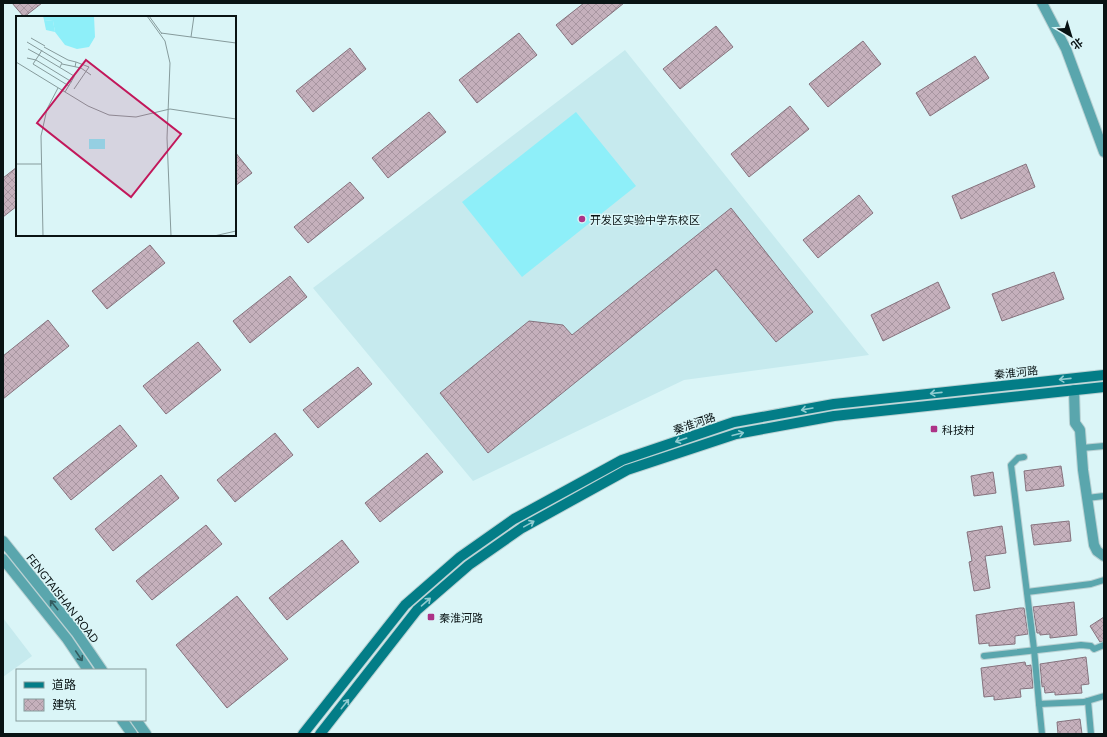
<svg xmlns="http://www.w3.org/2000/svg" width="1107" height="737" font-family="Lato,'Noto Sans SC',sans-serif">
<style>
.built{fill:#c6eaee}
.pitch{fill:#8eeff9}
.building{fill:url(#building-cross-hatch);stroke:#85727d}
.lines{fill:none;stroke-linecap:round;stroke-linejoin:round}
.service-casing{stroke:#b9d1d3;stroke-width:8}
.minor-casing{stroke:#b9d1d3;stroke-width:12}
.tertiary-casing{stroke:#b9d1d3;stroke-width:12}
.secondary-casing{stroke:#b9d1d3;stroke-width:12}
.service{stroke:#5aa6ad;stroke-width:6}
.minor{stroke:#5aa6ad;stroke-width:10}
.tertiary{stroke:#5aa6ad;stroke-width:10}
.secondary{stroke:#037d87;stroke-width:10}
.oneway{stroke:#8fcbd0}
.oneway2{stroke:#325c60}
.poi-dot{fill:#ac3387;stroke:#daf5f7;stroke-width:1.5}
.labels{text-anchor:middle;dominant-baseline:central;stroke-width:3;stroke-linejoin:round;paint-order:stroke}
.poi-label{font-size:11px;fill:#091314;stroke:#daf5f7;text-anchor:start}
.street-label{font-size:11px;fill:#091314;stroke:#daf5f7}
.inset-road{fill:none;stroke:#869b9c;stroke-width:1}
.view{fill:#c2185b;fill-opacity:0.15;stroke:#c2185b;stroke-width:2}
.inset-edge{fill:none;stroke:#091314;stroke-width:2}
</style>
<defs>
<pattern id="building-cross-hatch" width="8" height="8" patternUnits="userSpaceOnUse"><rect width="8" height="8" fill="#c5b0bc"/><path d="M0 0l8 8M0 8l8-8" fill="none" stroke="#a896a1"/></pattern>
</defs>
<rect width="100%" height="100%" fill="#daf5f7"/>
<g class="built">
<path d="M625,50L869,355L684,380L473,481L313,288Z"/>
<path d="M3,618L32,656L3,677Z"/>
</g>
<path class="pitch" d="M576,112L636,186L522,277L462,202Z"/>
<g class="building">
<path d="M12,3H42L24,17Z"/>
<path d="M584,3H624L572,45L556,25Z"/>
<path d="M716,26L733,47L680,89L663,69Z"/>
<path d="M519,33L537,55L477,103L459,80Z"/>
<path d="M863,41L881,64L828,107L809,84Z"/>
<path d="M350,48L366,69L313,112L296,91Z"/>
<path d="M975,56L989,78L930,116L916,93Z"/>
<path d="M790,106L809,129L749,177L731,154Z"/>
<path d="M429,112L446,132L388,178L372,158Z"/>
<path d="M235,152L252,173L235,186Z"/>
<path d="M1026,164L1035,187L961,219L952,196Z"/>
<path d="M17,167V206L3,217V178Z"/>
<path d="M350,182L364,198L308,243L294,227Z"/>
<path d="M859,195L873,213L818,258L803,240Z"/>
<path d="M731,208L813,312L776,342L716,269L488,453L440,393L529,321L563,325L572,335Z"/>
<path d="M150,245L165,263L107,309L92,291Z"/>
<path d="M1054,272L1064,299L1002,321L992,294Z"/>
<path d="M290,276L307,297L250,343L233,321Z"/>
<path d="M938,282L950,308L883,341L871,315Z"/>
<path d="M48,320L69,346L3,399V356Z"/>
<path d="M198,342L221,370L166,414L143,386Z"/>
<path d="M358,367L372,384L318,428L303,410Z"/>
<path d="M120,425L137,446L71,500L53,478Z"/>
<path d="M275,433L293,455L235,502L217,480Z"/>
<path d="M427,453L443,472L380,522L365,503Z"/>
<path d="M1061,466L1064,486L1026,491L1024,471Z"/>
<path d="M993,472L996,493L974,496L971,476Z"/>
<path d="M161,475L179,498L113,551L95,529Z"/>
<path d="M1069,521L1071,541L1034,545L1031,525Z"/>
<path d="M206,525L222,544L152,600L136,581Z"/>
<path d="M1002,526L1006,553L985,556L990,588L974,591L969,562L972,561L967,532Z"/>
<path d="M342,540L359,562L287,620L269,598Z"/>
<path d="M237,596L288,659L227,708L176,645Z"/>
<path d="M1074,602L1077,635L1050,638V634L1040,635V633H1037L1033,607Z"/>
<path d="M1020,608H1024L1028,634L1015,636V644L989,646V643L979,644L976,615Z"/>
<path d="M1104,617V641L1100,642L1090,626Z"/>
<path d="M1086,657L1089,684L1081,685L1082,693L1055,695V692L1045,693L1044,686L1042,687L1040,664Z"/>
<path d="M1025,662L1026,666L1031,665L1033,688L1020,689L1021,697L994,700V696L984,697L981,668Z"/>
<path d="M1080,719L1082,734H1058L1057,722Z"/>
</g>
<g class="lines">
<defs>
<g id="service">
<path d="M1082,448L1104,446"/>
<path d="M1024,457L1018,458L1011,465L1034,649L1039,704L1084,702L1104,696"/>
<path d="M1087,498L1104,496"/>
<path d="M1027,592L1091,584L1104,580"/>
<path d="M984,656L1081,645L1091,646L1094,649L1104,645"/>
<path d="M1088,701L1091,734"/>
<path d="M1039,704L1042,734"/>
</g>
<path id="minor" d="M1074,390L1075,423L1080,430L1083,470L1094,545L1097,551L1104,556"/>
<g id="tertiary">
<path d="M1042,3L1066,49L1104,152"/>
<path d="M3,541L76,632L102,670"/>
<path d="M3,559L67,639L88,670"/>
<path d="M122,720L132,734"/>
<path d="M136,720L146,734"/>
</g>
<g id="secondary">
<path d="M303,734L405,605L460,557L514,519L622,460L734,422L834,404L1104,375"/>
<path d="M320,734L417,610L469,565L522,528L627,470L736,434L834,416L1104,387"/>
</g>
</defs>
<use href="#service" class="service-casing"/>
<use href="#minor" class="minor-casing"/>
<use href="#tertiary" class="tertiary-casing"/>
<use href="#secondary" class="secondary-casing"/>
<use href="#service" class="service"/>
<use href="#minor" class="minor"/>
<use href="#tertiary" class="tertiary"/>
<use href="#secondary" class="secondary"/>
</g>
<defs><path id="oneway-shaft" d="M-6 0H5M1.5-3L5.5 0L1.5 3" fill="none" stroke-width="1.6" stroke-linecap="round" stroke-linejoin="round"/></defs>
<g class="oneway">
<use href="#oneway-shaft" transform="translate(1065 379) rotate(174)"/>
<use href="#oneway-shaft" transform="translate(936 393) rotate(174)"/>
<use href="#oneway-shaft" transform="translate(807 409) rotate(170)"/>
<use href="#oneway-shaft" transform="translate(738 434) rotate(-14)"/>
<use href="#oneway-shaft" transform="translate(681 440) rotate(161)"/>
<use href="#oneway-shaft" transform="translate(529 524) rotate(-29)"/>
<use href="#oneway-shaft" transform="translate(426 602) rotate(-41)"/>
<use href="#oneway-shaft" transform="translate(345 704) rotate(-51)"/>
</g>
<g class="oneway2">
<use href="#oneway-shaft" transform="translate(54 605) rotate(-129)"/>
<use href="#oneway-shaft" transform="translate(79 656) rotate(56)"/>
</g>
<g class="poi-dot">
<circle cx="582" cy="219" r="4"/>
<rect x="930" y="425" width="8" height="8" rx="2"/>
<rect x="427" y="613" width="8" height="8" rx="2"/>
</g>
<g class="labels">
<g class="poi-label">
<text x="590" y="219">开发区实验中学东校区</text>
<text x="942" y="429">科技村</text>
<text x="439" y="617">秦淮河路</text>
</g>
<g class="street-label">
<text transform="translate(1016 372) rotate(-6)">秦淮河路</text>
<text transform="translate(694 423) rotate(-19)">秦淮河路</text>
<text transform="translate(63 598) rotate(52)">FENGTAISHAN ROAD</text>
</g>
</g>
<g transform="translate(16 16)">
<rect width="220" height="220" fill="#daf5f7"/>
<path d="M28,4L37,5L39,16L30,14Z" fill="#8eeff9"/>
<path d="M27,0H78L79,21L73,31L61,33L49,29L39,16L37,5L28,4Z" fill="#8eeff9"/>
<path d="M73,123H89V133H73Z" fill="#8eeff9"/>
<path class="inset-road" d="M131,0L149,25L154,47L151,122L155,220M133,0L146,18M145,17L220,27M175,21L178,0M15,22L29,30M11,26L46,47L44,51M28,31L52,44L60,46L59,51M12,33L23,39L26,34M11,42L20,44L56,66M0,46L72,90L93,99L120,101L154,93L220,103M46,48L65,52L75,59M58,73L73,51L60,46M49,76L58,61V60L23,39L17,48L53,70M0,148H25M27,220L25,120L31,93L42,72M198,220L220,215"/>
<path class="view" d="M70,44L165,118L115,181L21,107Z"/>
<rect width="220" height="220" class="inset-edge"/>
</g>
<rect width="1107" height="737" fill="none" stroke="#091314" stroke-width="8"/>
<rect x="16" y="669" width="130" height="52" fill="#daf5f7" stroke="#869b9c"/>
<rect x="24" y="682" width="20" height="6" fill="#037d87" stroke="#869b9c"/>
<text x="52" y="689" font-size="12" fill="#091314">道路</text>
<rect x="24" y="699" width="20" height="12" fill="url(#building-cross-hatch)" stroke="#869b9c"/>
<text x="52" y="709" font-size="12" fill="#091314">建筑</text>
<g transform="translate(1071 36) rotate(142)" stroke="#daf5f7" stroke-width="3" paint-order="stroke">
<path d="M0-3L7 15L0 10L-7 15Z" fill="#091314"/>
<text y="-6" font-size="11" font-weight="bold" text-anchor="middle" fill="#091314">北</text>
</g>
</svg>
